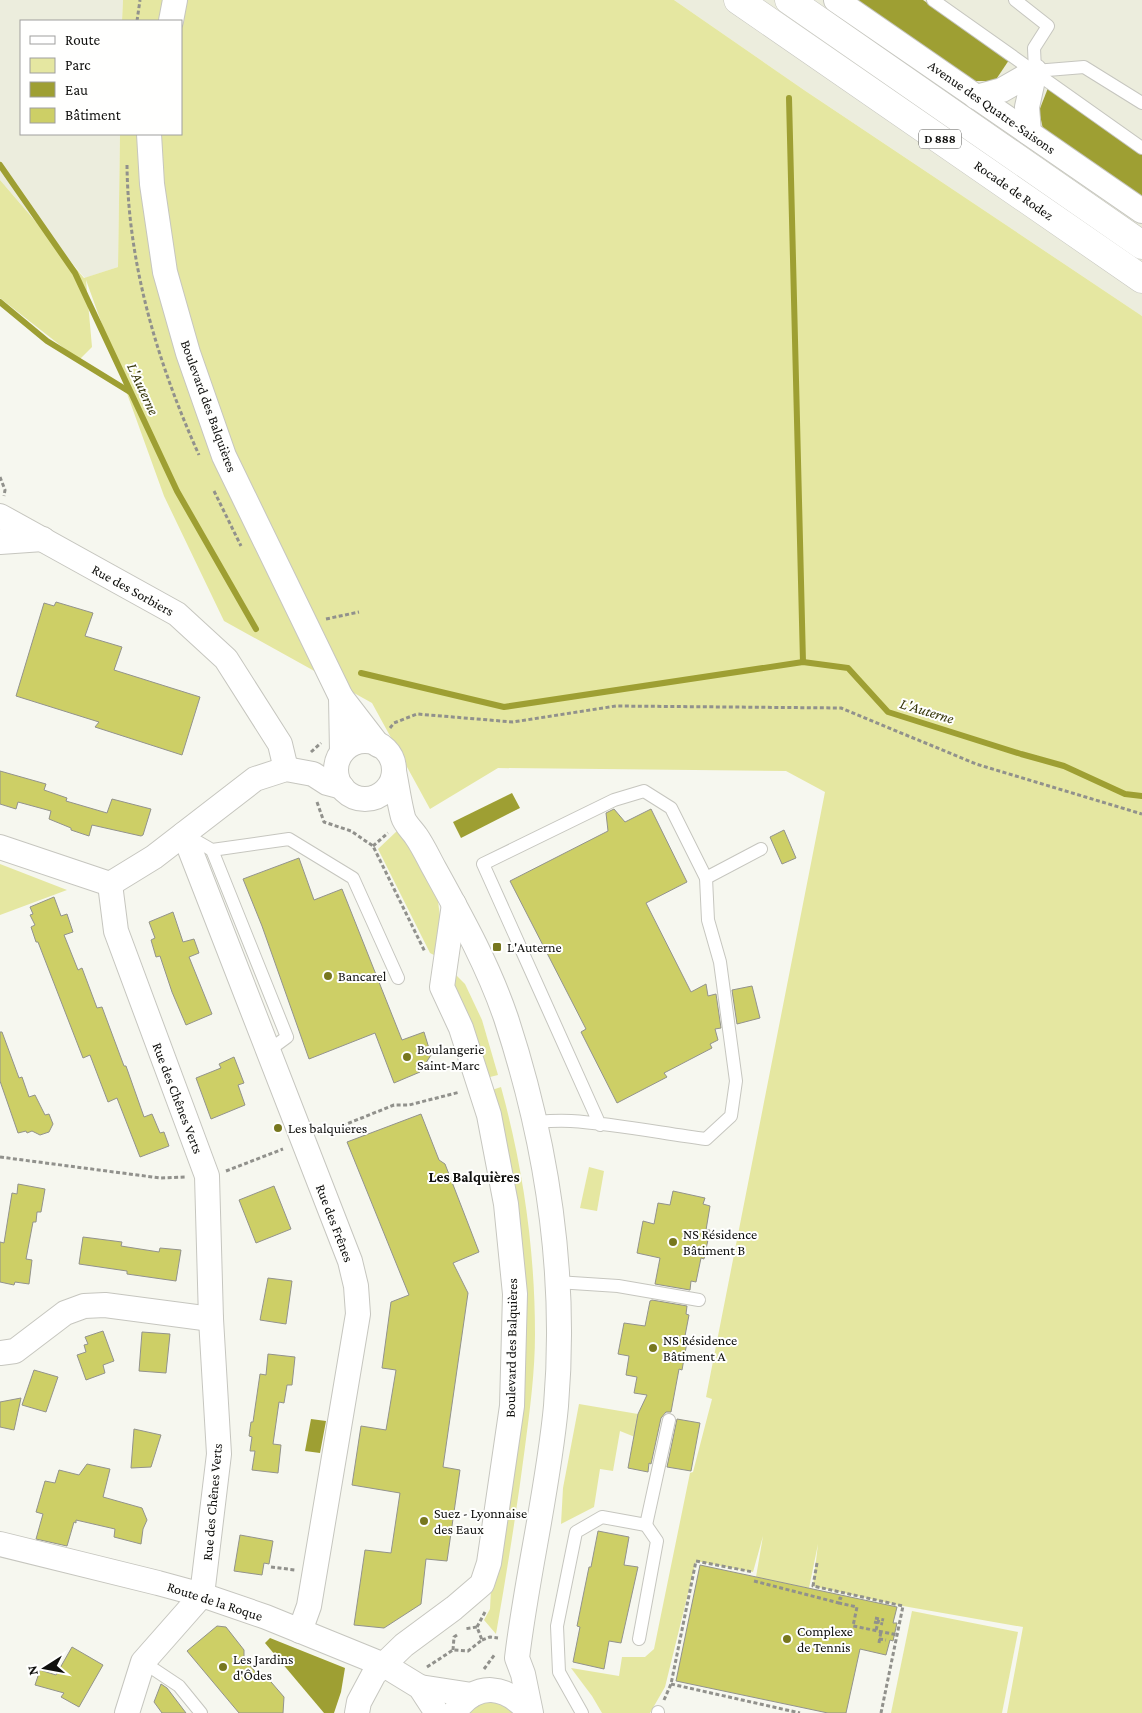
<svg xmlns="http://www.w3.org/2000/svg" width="1142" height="1713" font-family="'Crimson Pro',serif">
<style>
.built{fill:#eceddd}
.green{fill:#e5e7a1}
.water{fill:#9e9f33}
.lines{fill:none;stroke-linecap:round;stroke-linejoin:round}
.stream{stroke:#9e9f33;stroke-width:6}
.building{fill:#cdcf66;stroke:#93938c}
.lane-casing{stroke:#c6c6bf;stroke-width:14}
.street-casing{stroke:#c6c6bf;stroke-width:26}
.highway-casing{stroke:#c6c6bf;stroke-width:29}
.path{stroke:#91918c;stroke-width:3;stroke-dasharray:4 2.5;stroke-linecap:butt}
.lane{stroke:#fff;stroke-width:12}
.street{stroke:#fff;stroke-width:24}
.highway{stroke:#fff;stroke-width:28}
.poi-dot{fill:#77771e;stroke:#fffffe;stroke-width:2}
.labels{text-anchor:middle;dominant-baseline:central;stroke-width:4;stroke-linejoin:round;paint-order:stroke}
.shield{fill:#fffffe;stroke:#585856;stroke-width:1}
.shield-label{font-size:12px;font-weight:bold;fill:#10100e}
.street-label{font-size:14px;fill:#10100e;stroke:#fffffe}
.poi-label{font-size:14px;fill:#10100e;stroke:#fffffe;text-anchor:start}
.water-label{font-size:15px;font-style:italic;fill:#353508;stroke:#fffffe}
.neighbourhood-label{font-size:15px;font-weight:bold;fill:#10100e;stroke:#fffffe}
</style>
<rect width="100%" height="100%" fill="#f6f7ef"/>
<g class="built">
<path d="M0,0H123L122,21H21V134H120L118,267L85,278L0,180Z"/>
<path d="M674,0H1142V316L804,90Z"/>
</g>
<g class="green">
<path d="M123,0H674L804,90L1142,316V1713H1007L1023,1627L903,1606L813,1586L818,1544L809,1588L756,1577L763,1536L753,1572L696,1561L665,1687L650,1713H602L592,1696L571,1668L619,1676L622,1657H645L654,1649L690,1473L693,1472L712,1399L706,1397L825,792L786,771L498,768L430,809L372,703L224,621L164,496L86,280L92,347L79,360L0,298V180L84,278L118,267L120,134H181V21H122Z"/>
<path d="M397,831L417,855L438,901L442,932L440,958L430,953L378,849Z"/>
<path d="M0,864L67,890L0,915Z"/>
<path d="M453,972L465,984L482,1020L498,1075L486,1078L453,983Z"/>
<path d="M501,1087C523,1167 535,1250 535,1334C535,1372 530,1409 525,1447C517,1509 507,1571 496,1634L484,1620L490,1609L491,1589L518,1421L489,1091Z"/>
<path d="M589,1167L604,1171L597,1211L580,1208Z"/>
<path d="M579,1404L638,1414L635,1437L620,1431L613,1471L600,1469L594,1507L561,1524L563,1488Z"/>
<path d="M912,1611L1018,1632L1002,1713H891Z"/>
<path d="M496,1699L519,1713H466L476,1703Z"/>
</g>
<g class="water">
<path d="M857,0H923L1009,60L995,81H974Z"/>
<path d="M1048,88L1142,154V197L1043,129L1039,111Z"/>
<path d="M512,793L520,808L461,838L453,822Z"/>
<path d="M311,1419L326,1421L320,1453L305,1451Z"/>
<path d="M270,1638L345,1668L341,1692L334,1713H324L265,1643Z"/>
</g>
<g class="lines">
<g class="stream">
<path d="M789,98L803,662"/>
<path d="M0,165L75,273L177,491L256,629"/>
<path d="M0,302L47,341L130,392"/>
<path d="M361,673L504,707L803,662L848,668L888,712L1021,754L1064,766L1125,794L1142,796"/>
</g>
</g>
<g class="building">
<path d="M56,602L93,613L85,636L122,647L114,670L200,697L182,755L95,727L99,722L16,696L44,603L54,606Z"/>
<path d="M0,771L46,784L44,790L67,798L66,801L107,813L112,799L151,809L143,835L141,836L92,825L89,836L71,830V828L49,819L51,811L18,802L16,809L0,804Z"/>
<path d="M614,809L625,822L651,809L687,882L646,903L691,992L706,984L708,996L716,994L721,1028L715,1029L718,1040L710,1044L712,1048L664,1073L667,1077L617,1103L581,1032L586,1029L510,881L608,831L606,813Z"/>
<path d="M784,830L796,858L782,864L770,837Z"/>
<path d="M299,858L314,900L342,889L402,1040L424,1032L431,1055L420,1072L394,1083L375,1033L309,1059L262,926L243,879Z"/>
<path d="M54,897L61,916L67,914L73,932L64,935L78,970L82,968L97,1008L102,1007L124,1066H126L144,1117L152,1114L160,1133L164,1132L169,1146L140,1157L117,1098L108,1102L90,1055L83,1058L38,942H36L31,927L35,925L30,915L33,914L30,907Z"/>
<path d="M173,912L183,942L194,939L199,953L189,957L212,1014L186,1025L172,992L160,956L156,957L151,940L155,938L149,922Z"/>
<path d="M752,986L760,1018L737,1024L732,990Z"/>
<path d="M0,1032H2L19,1078L22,1077L29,1097L35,1095L45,1115L49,1114L53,1124L49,1132L40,1135L32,1131L27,1133L26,1131L18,1133L0,1081Z"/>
<path d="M234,1057L244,1083L238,1085L245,1105L211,1119L196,1078L221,1068L219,1064Z"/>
<path d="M421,1114L439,1160L445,1164L479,1252L453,1263L468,1293L443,1467L460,1470L447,1561L426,1559L421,1604L384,1628L354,1625L365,1550L391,1553L400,1493L352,1485L361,1426L386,1430L396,1370L382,1368L391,1302L409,1295L347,1142Z"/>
<path d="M18,1184L45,1189L41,1212H37L36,1222H33L26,1259L32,1260L29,1284L15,1282L14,1285L0,1282V1242L4,1243L12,1193L17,1194Z"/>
<path d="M274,1186L291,1229L256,1243L239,1200Z"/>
<path d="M673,1191L705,1198L703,1204L710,1206L706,1230H710L704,1259L701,1258L696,1282L691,1281L690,1290L655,1284L660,1258L637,1253L643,1221L654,1224L658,1203L670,1205Z"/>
<path d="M83,1237L122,1242L121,1246L159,1252L160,1248L181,1250L176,1281L127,1274V1271L79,1264Z"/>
<path d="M268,1278L292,1281L286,1324L260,1320Z"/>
<path d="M652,1300L687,1306L686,1314L689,1315L684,1341L687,1342L682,1370L679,1369L671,1412H666L661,1418L651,1464L649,1463L648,1472L628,1468L638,1414L647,1395L634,1393L637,1377L626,1375L629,1356L618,1354L624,1323L645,1326L650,1301Z"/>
<path d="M103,1331L114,1361L103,1365L105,1373L86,1380L77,1355L86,1352L84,1345L88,1344L85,1337Z"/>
<path d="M142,1332L170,1334L166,1373L139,1371Z"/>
<path d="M268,1354L295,1357L292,1385H287L284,1403L279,1402L273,1444L281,1445L278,1473L252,1470L255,1451H250L252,1437L249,1436L251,1422H253L260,1374L266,1375Z"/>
<path d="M34,1370L58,1377L46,1412L22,1405Z"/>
<path d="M21,1398L14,1430L0,1427V1402Z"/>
<path d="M677,1419L700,1423L691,1471L667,1467Z"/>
<path d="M134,1429L161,1435L151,1467L131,1468Z"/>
<path d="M87,1464L110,1469L103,1497L142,1508L147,1520L143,1529L141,1544L114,1537L115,1529L76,1520V1523L74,1522L67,1546L36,1539L43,1514L36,1512L45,1481L55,1483L59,1470L79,1475Z"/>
<path d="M598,1531L629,1537L624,1565L638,1567L621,1643L609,1641L604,1669L573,1662L580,1627L577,1626L589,1567H591Z"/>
<path d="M240,1535L273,1541L269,1564L264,1563L262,1575L234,1571Z"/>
<path d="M700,1565L897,1607L893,1623H897L893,1641L890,1640L886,1655L860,1649L846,1713H828L676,1681Z"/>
<path d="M217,1626L226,1627L244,1650V1658L257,1674L265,1675L284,1697L283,1713H239L187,1651Z"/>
<path d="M72,1647L103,1665L79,1707L61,1697L64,1693L35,1685L40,1670L56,1675Z"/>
<path d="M161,1684L167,1688L186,1713H162L154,1702Z"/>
</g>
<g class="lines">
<defs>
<g id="lane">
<path d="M933,0L1142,148"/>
<path d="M1015,0L1048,26L1034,48L1035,71L1084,67L1142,103"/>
<path d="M186,835L212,850L289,839L353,878L398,978"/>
<path d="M212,850L287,1037L268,1051"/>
<path d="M706,878L761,849"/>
<path d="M536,1122C547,1121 559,1120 571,1121C616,1124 661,1133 706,1139L731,1116L736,1081L720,962L708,920L706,878L671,808L644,791L614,800L483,864L600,1125"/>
<path d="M557,1282L618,1286L699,1300"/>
<path d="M639,1639L657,1541L646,1525"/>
<path d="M143,1662L179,1686L201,1713"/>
<path d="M582,1713L559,1672L557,1626L576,1532L602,1517L646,1525L669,1420"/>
<path d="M658,1713V1712"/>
</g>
<g id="street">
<path d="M836,0L1142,211"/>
<path d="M171,21L175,0"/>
<path d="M976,97L1002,90L1035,71L1027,107L1029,133"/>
<path d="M149,134L152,184L165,272L188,353L224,456L341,697L378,745"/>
<path d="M0,516L177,614L226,659L280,744L286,769"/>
<path d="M0,542L43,539"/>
<path d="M341,697L342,752"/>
<circle cx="365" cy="770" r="29"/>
<path d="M394,771C397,786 399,802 403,817C405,824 412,830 416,836C423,846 428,857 434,868C461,917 488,965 506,1018C547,1143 567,1275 556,1406C548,1491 527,1574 517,1658L523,1674L531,1713"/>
<path d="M184,834L350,1261L356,1286L358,1314L309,1606L300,1631"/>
<path d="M0,847L110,884L154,857L255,779L286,769L313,774L327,783L342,787"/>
<path d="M110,884L116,931L207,1176L211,1319L219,1454L202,1595L143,1662L127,1713"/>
<path d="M0,1353L15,1351L65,1313L84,1306L105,1305L211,1319"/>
<path d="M0,1544L158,1583L202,1595L266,1617L384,1665L420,1687L437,1713"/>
<path d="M420,1687L472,1695"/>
<path d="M357,1713L359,1702L374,1674L404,1645L454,1608L482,1584L489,1563L512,1406L515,1294L506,1204L489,1115L461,1028L442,987L454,904"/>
<path d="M454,1713C477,1680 506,1685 530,1713"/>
</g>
<g id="highway">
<path d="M738,0L1142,279"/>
<path d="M789,0L1142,245"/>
</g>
</defs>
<use href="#lane" class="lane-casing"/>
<use href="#street" class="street-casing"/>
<use href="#highway" class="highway-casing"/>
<g class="path">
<path d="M137,21L140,0"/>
<path d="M127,165C128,265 158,364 199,455"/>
<path d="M0,477L5,490L4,496"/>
<path d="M214,491L241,546"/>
<path d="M326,619L359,612"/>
<path d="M390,728L394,723L417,714L513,722L616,706L841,708L976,764L1142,814"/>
<path d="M311,752L321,743"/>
<path d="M317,802L324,822L351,831L373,846L425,952"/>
<path d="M373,846L388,833"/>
<path d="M324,1133L394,1105H409L460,1092"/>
<path d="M0,1157L160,1178L185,1177"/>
<path d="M226,1171L283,1149"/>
<path d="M817,1563L813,1586L903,1606L881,1713"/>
<path d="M271,1567L295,1570"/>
<path d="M754,1581L839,1603"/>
<path d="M842,1599L840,1598L839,1603L857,1607L853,1626L898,1635"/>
<path d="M875,1618L884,1620"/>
<path d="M874,1622L883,1624"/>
<path d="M477,1627L485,1612"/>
<path d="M876,1630L879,1619"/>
<path d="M879,1639L886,1640"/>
<path d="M482,1640L490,1637L498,1638"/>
<path d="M879,1643L881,1631"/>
<path d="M453,1650L454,1637L457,1635"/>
<path d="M427,1667L453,1650L468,1651L482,1640L477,1627L464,1629"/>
<path d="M484,1669L495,1654"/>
<path d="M671,1684L800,1713"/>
<path d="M664,1700L671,1684L696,1561L753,1572"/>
</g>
<use href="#lane" class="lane"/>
<use href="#street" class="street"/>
<use href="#highway" class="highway"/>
</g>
<g class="poi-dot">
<rect x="492" y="942" width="10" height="10" rx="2.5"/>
<circle cx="328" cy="976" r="5"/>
<circle cx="407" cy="1057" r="5"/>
<circle cx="278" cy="1128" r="5"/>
<circle cx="673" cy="1242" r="5"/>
<circle cx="653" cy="1348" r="5"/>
<circle cx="424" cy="1521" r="5"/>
<circle cx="787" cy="1639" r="5"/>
<circle cx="223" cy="1667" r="5"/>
</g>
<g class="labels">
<rect class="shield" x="919" y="129.5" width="42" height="19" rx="4"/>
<g class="shield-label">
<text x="940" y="139">D 888</text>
</g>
<g class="street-label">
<text transform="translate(992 107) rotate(35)">Avenue des Quatre-Saisons</text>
<text transform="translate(1014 190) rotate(35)">Rocade de Rodez</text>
<text transform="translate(209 406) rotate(70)">Boulevard des Balquières</text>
<text transform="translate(133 590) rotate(29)">Rue des Sorbiers</text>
<text transform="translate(178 1098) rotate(69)">Rue des Chênes Verts</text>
<text transform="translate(335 1223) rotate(69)">Rue des Frênes</text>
<text transform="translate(511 1348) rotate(-89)">Boulevard des Balquières</text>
<text transform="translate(212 1502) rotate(-85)">Rue des Chênes Verts</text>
<text transform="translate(215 1601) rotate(18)">Route de la Roque</text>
</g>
<g class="poi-label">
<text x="507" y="947">L'Auterne</text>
<text x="338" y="976">Bancarel</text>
<text x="417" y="1049">Boulangerie<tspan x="417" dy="16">Saint-Marc</tspan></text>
<text x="288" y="1128">Les balquieres</text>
<text x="683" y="1234">NS Résidence<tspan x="683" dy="16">Bâtiment B</tspan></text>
<text x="663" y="1340">NS Résidence<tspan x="663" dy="16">Bâtiment A</tspan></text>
<text x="434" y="1513">Suez - Lyonnaise<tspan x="434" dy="16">des Eaux</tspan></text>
<text x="797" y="1631">Complexe<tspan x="797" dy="16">de Tennis</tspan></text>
<text x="233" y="1659">Les Jardins<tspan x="233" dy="16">d'Ôdes</tspan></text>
</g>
<g class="water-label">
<text transform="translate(143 389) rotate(65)">L'Auterne</text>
<text transform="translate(927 711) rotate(17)">L'Auterne</text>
</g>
<g class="neighbourhood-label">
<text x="474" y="1177">Les Balquières</text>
</g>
</g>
<rect x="20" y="20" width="162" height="115" fill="#fffffe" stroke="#9f9f9e"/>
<rect x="30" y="36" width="25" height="8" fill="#ffffff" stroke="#9f9f9e"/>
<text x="65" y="45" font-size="15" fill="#10100e">Route</text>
<rect x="30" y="58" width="25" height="15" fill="#e5e7a1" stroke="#9f9f9e"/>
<text x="65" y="70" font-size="15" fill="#10100e">Parc</text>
<rect x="30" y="82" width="25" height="15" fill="#9e9f33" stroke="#9f9f9e"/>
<text x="65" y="95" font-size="15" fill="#10100e">Eau</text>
<rect x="30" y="108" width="25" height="15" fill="#cdcf66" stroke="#9f9f9e"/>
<text x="65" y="120" font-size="15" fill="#10100e">Bâtiment</text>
<g transform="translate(45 1668) rotate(259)" stroke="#fffffe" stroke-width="4" paint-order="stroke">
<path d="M0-4L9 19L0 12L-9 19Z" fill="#10100e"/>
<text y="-8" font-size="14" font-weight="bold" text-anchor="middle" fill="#10100e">N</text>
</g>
</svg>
